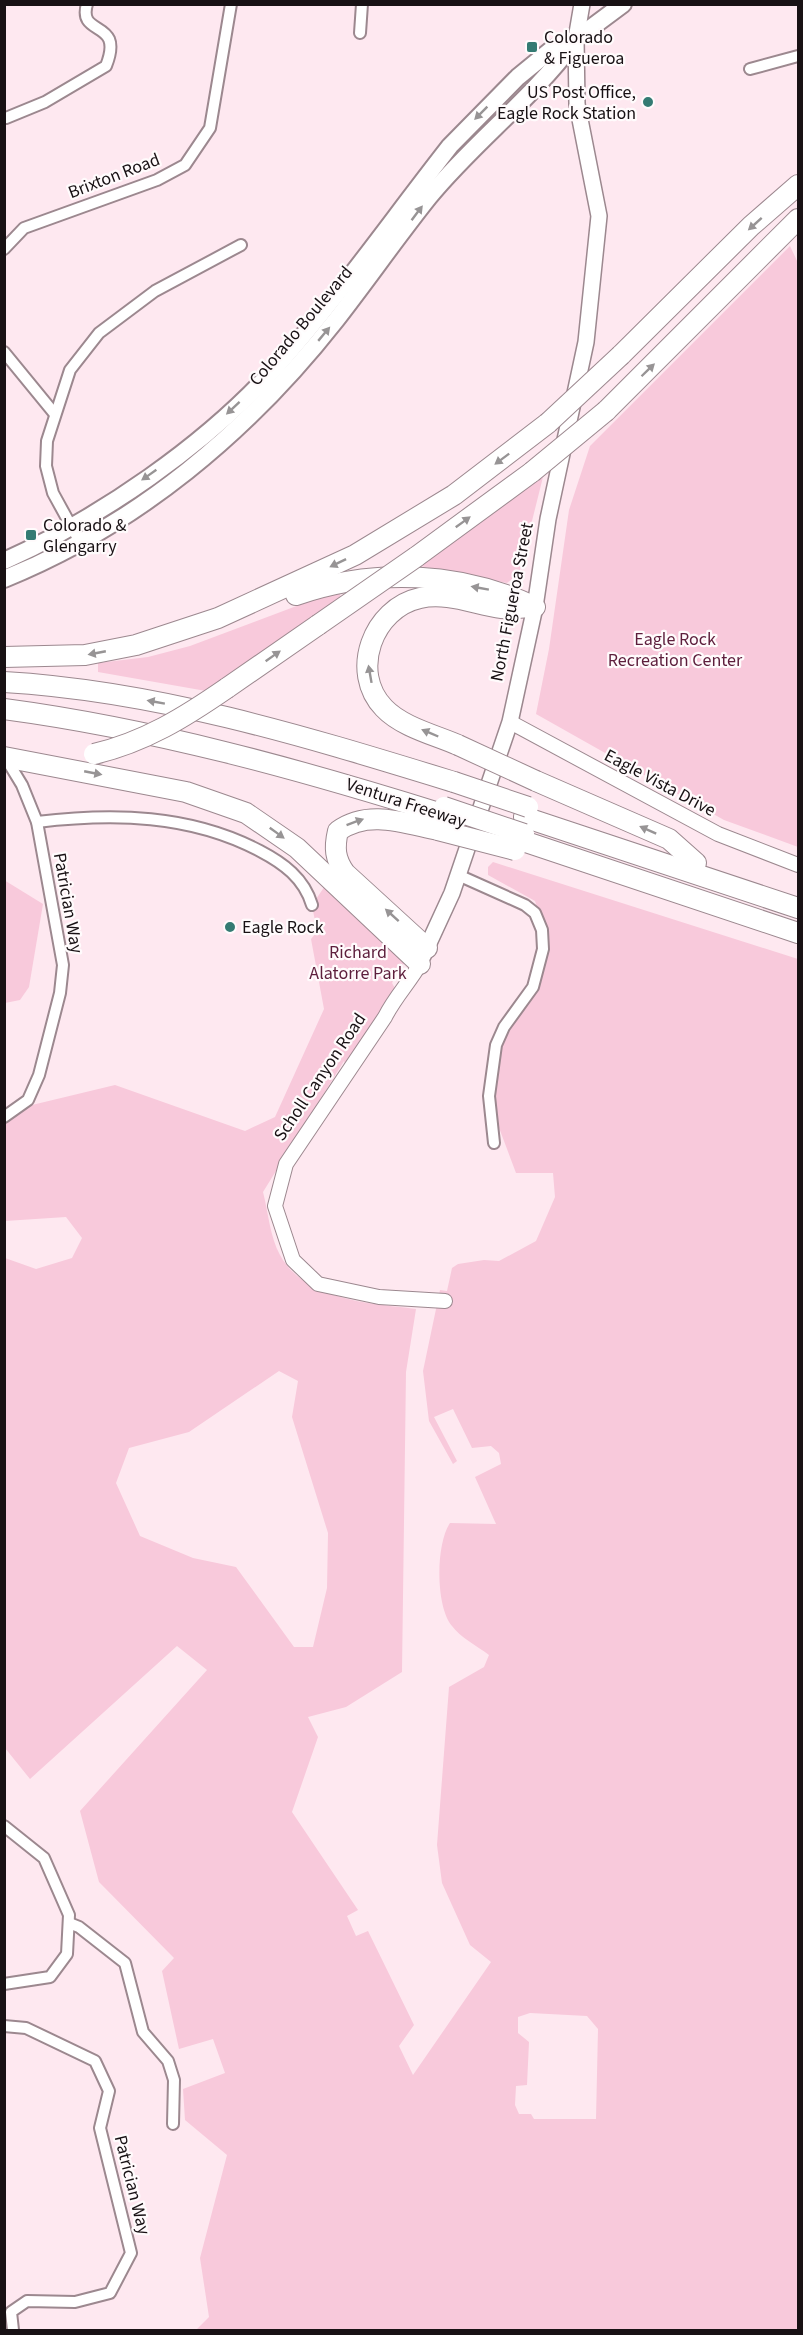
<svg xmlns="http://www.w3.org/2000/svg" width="803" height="2335" font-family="'Source Sans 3',sans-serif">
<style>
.green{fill:#f8c9db;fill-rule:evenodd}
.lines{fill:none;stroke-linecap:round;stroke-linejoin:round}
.minor-casing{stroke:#9c888f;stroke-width:14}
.tertiary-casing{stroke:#9c888f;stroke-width:16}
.secondary-casing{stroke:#9c888f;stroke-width:18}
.primary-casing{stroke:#9c888f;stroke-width:20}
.motorway-casing{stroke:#9c888f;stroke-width:22}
.minor{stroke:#fff;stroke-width:10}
.tertiary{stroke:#fff;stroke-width:14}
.secondary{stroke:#fff;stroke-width:15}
.primary{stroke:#fff;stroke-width:16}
.motorway{stroke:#fff;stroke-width:20}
.motorway-bridge-casing{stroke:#9c888f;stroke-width:22;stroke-linecap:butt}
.motorway-bridge{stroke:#fff;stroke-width:20}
.oneway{fill:#979495}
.poi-dot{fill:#347b73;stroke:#fffbfc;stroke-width:2}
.labels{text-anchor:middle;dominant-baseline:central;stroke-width:4.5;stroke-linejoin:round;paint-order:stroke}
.poi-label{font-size:18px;fill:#181114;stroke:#fffbfc;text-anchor:start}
.street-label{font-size:18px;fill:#181114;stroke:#fffbfc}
.park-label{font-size:18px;fill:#5d1e3c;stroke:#fffbfc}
</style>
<rect width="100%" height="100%" fill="#fee8f0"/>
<g class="green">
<path d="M790,246L798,263V847L724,820L536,714L549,649L569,510L590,446Z"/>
<path d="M543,477L519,573L507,583L420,566Z"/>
<path d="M339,590L341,599L206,691L98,672V663L148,657L190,646Z"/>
<path d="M493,862L798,959V2330H196L209,2317L200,2258L227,2155L185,2120L183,2089L225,2073L213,2039L179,2049L162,1971L174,1958L99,1882L80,1811L207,1670L177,1646L30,1779L5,1748V1258L36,1269L72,1258L82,1238L66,1217L5,1221V1123L32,1105L115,1085L245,1131L275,1117L324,1009L311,939L317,932L312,905L327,883L406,960L392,983L397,992L348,1072L344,1061L263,1192C268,1211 270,1237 280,1255C305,1301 370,1303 416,1309L406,1372L402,1672L346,1707L308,1717L318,1737L292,1812L358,1910L347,1916L356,1936L368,1931L414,2025L399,2046L413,2075L491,1962L470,1945L442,1883L437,1845L449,1687L484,1667L489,1655C477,1646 460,1637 452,1626C435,1606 436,1543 450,1523L496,1524L475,1477L501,1464L499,1453L491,1446L472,1448L453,1409L434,1417L457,1461L453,1464L429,1421L423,1371L440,1290L447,1291L452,1268L458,1264L484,1260L499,1261L536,1241L555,1197L553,1173H516L495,1117L494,1067L501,1040L539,983L548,940L535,901L488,875V867ZM279,1371L298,1381L292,1417L328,1533L327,1588L313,1647H294L236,1567L193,1558L140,1536L116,1483L129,1448L189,1432ZM530,2013L587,2016L598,2029L596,2119H534L531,2114H519L515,2105L516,2086L527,2085L529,2042L518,2033V2017Z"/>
<path d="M4,880L43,904L29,987L20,1000L5,1003Z"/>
</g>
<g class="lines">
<defs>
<g id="minor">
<path d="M360,33L362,4"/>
<path d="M750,69L798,56"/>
<path d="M6,118L45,102L106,66C125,18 77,38 87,4"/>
<path d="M4,249L24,228L157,180L185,165L210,128L231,4"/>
<path d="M4,352L54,413"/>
<path d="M81,544L53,493L46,466L47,441L70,370L99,333L155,291L241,245"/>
<path d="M37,822C113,813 190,814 260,851C283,863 304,878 312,905"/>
<path d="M458,875L525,905L535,913L542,930L543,949L533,987L504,1027L496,1045L489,1096L494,1143"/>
<path d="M4,1117L28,1100L39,1075L60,993L63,965L37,822L22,785L5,757"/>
<path d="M4,1826L44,1858L69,1915L67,1954L50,1977L4,1984"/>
<path d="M69,1923L79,1927L125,1963L143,2032L168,2061L174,2080L173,2124"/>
<path d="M4,2026L26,2028L95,2061L109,2091L100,2128L131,2253L110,2293L75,2302L27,2301L11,2312L13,2330"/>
</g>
<g id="tertiary">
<path d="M510,722L718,834L798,865"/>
<path d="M420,964C409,983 395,997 385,1017L286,1164L275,1206L293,1260L318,1284L379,1297L445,1301"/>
</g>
<path id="secondary" d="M423,956L452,893L510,722L535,607L548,519L586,342L599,216L577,104L576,39L582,4"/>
<g id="primary">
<path d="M4,561C100,518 206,445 276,367C338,297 392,220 450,146L518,77L551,50L576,39L623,4"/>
<path d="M4,579C137,525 248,432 336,320C368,279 397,237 429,197C474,142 532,99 574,42"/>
</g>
<g id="motorway">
<path d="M621,355L751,226L798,185"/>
<path d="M606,411L798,219"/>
<path d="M416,557L532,472"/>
<path d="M296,595C375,568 459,571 535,607"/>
<path d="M4,657L85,655L136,645L218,618L355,555L454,495L548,423"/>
<path d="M4,682C159,691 307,737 454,782"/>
<path d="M227,688L318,625"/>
<path d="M4,709C154,729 298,769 442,814"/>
<path d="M458,745C435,735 402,727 384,708C349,672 373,608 420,598C447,592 474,604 502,608C510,609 520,608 529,607"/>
<path d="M4,757L186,792L246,813L297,848L420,964"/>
<path d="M536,781L669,839L696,863"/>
<path d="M524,817L798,908"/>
<path d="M520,840L798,933"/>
<path d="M427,948L345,873C335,859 334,848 338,831C368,809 404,823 438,830"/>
</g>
</defs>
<use href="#minor" class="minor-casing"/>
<use href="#tertiary" class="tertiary-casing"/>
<use href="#secondary" class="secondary-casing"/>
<use href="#primary" class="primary-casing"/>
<use href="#motorway" class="motorway-casing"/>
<use href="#minor" class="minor"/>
<use href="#tertiary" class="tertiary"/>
<use href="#secondary" class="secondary"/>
<use href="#primary" class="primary"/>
<use href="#motorway" class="motorway"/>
<defs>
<g id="motorway-bridge">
<path d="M548,423L621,355"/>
<path d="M532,472L606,411"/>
<path d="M318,625L416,557"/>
<path d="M458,745L536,781"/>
<path d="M94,754C145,742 185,717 227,688"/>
<path d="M454,782L528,807"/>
<path d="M444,807L524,834"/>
<path d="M438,830L515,850"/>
</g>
</defs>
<use href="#motorway-bridge" class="motorway-bridge-casing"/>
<use href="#motorway-bridge" class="motorway-bridge"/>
</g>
<defs><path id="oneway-solid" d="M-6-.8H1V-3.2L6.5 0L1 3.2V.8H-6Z" transform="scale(1.5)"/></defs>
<g class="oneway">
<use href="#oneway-solid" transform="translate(481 113) rotate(135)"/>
<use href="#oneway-solid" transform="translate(417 213) rotate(-53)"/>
<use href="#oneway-solid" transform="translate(755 224) rotate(138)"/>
<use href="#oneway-solid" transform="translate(324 334) rotate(-50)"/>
<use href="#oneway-solid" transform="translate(648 370) rotate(-44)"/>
<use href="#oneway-solid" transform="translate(233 408) rotate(137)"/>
<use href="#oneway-solid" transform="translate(502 459) rotate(143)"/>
<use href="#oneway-solid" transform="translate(149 475) rotate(145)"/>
<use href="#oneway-solid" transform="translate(463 522) rotate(-36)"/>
<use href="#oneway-solid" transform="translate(338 563) rotate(154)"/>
<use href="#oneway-solid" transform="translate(480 588) rotate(-170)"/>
<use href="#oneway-solid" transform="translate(97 653) rotate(169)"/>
<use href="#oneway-solid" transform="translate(273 656) rotate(-35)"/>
<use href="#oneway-solid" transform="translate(370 674) rotate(-100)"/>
<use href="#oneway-solid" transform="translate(156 702) rotate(-170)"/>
<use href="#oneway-solid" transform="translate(430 733) rotate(-157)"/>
<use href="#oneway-solid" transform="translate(93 773) rotate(11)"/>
<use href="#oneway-solid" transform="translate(355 822) rotate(-20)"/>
<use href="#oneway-solid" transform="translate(648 830) rotate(-156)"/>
<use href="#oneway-solid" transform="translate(277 833) rotate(36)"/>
<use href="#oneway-solid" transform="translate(392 915) rotate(-138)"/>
</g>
<g class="poi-dot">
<rect x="526" y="41" width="12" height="12" rx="3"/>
<circle cx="648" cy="102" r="6"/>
<rect x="25" y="529" width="12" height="12" rx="3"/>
<circle cx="230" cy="927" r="6"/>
</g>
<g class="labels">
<g class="poi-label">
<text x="544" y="37">Colorado<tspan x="544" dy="21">&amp; Figueroa</tspan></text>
<text x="636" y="92" text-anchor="end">US Post Office,<tspan x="636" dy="21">Eagle Rock Station</tspan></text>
<text x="43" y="525">Colorado &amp;<tspan x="43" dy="21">Glengarry</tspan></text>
<text x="242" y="927">Eagle Rock</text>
</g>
<g class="street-label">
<text transform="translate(114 176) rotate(-21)">Brixton Road</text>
<text transform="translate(301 326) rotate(-50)">Colorado Boulevard</text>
<text transform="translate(512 602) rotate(-79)">North Figueroa Street</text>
<text transform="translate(660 783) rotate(28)">Eagle Vista Drive</text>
<text transform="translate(406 803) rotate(18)">Ventura Freeway</text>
<text transform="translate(68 903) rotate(80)">Patrician Way</text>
<text transform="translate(320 1077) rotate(-56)">Scholl Canyon Road</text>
<text transform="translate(132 2185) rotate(76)">Patrician Way</text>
</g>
<g class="park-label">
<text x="675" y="639">Eagle Rock<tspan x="675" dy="21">Recreation Center</tspan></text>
<text x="358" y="952">Richard<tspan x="358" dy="21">Alatorre Park</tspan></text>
</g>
</g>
<rect width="803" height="2335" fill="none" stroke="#181114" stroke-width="12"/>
</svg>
